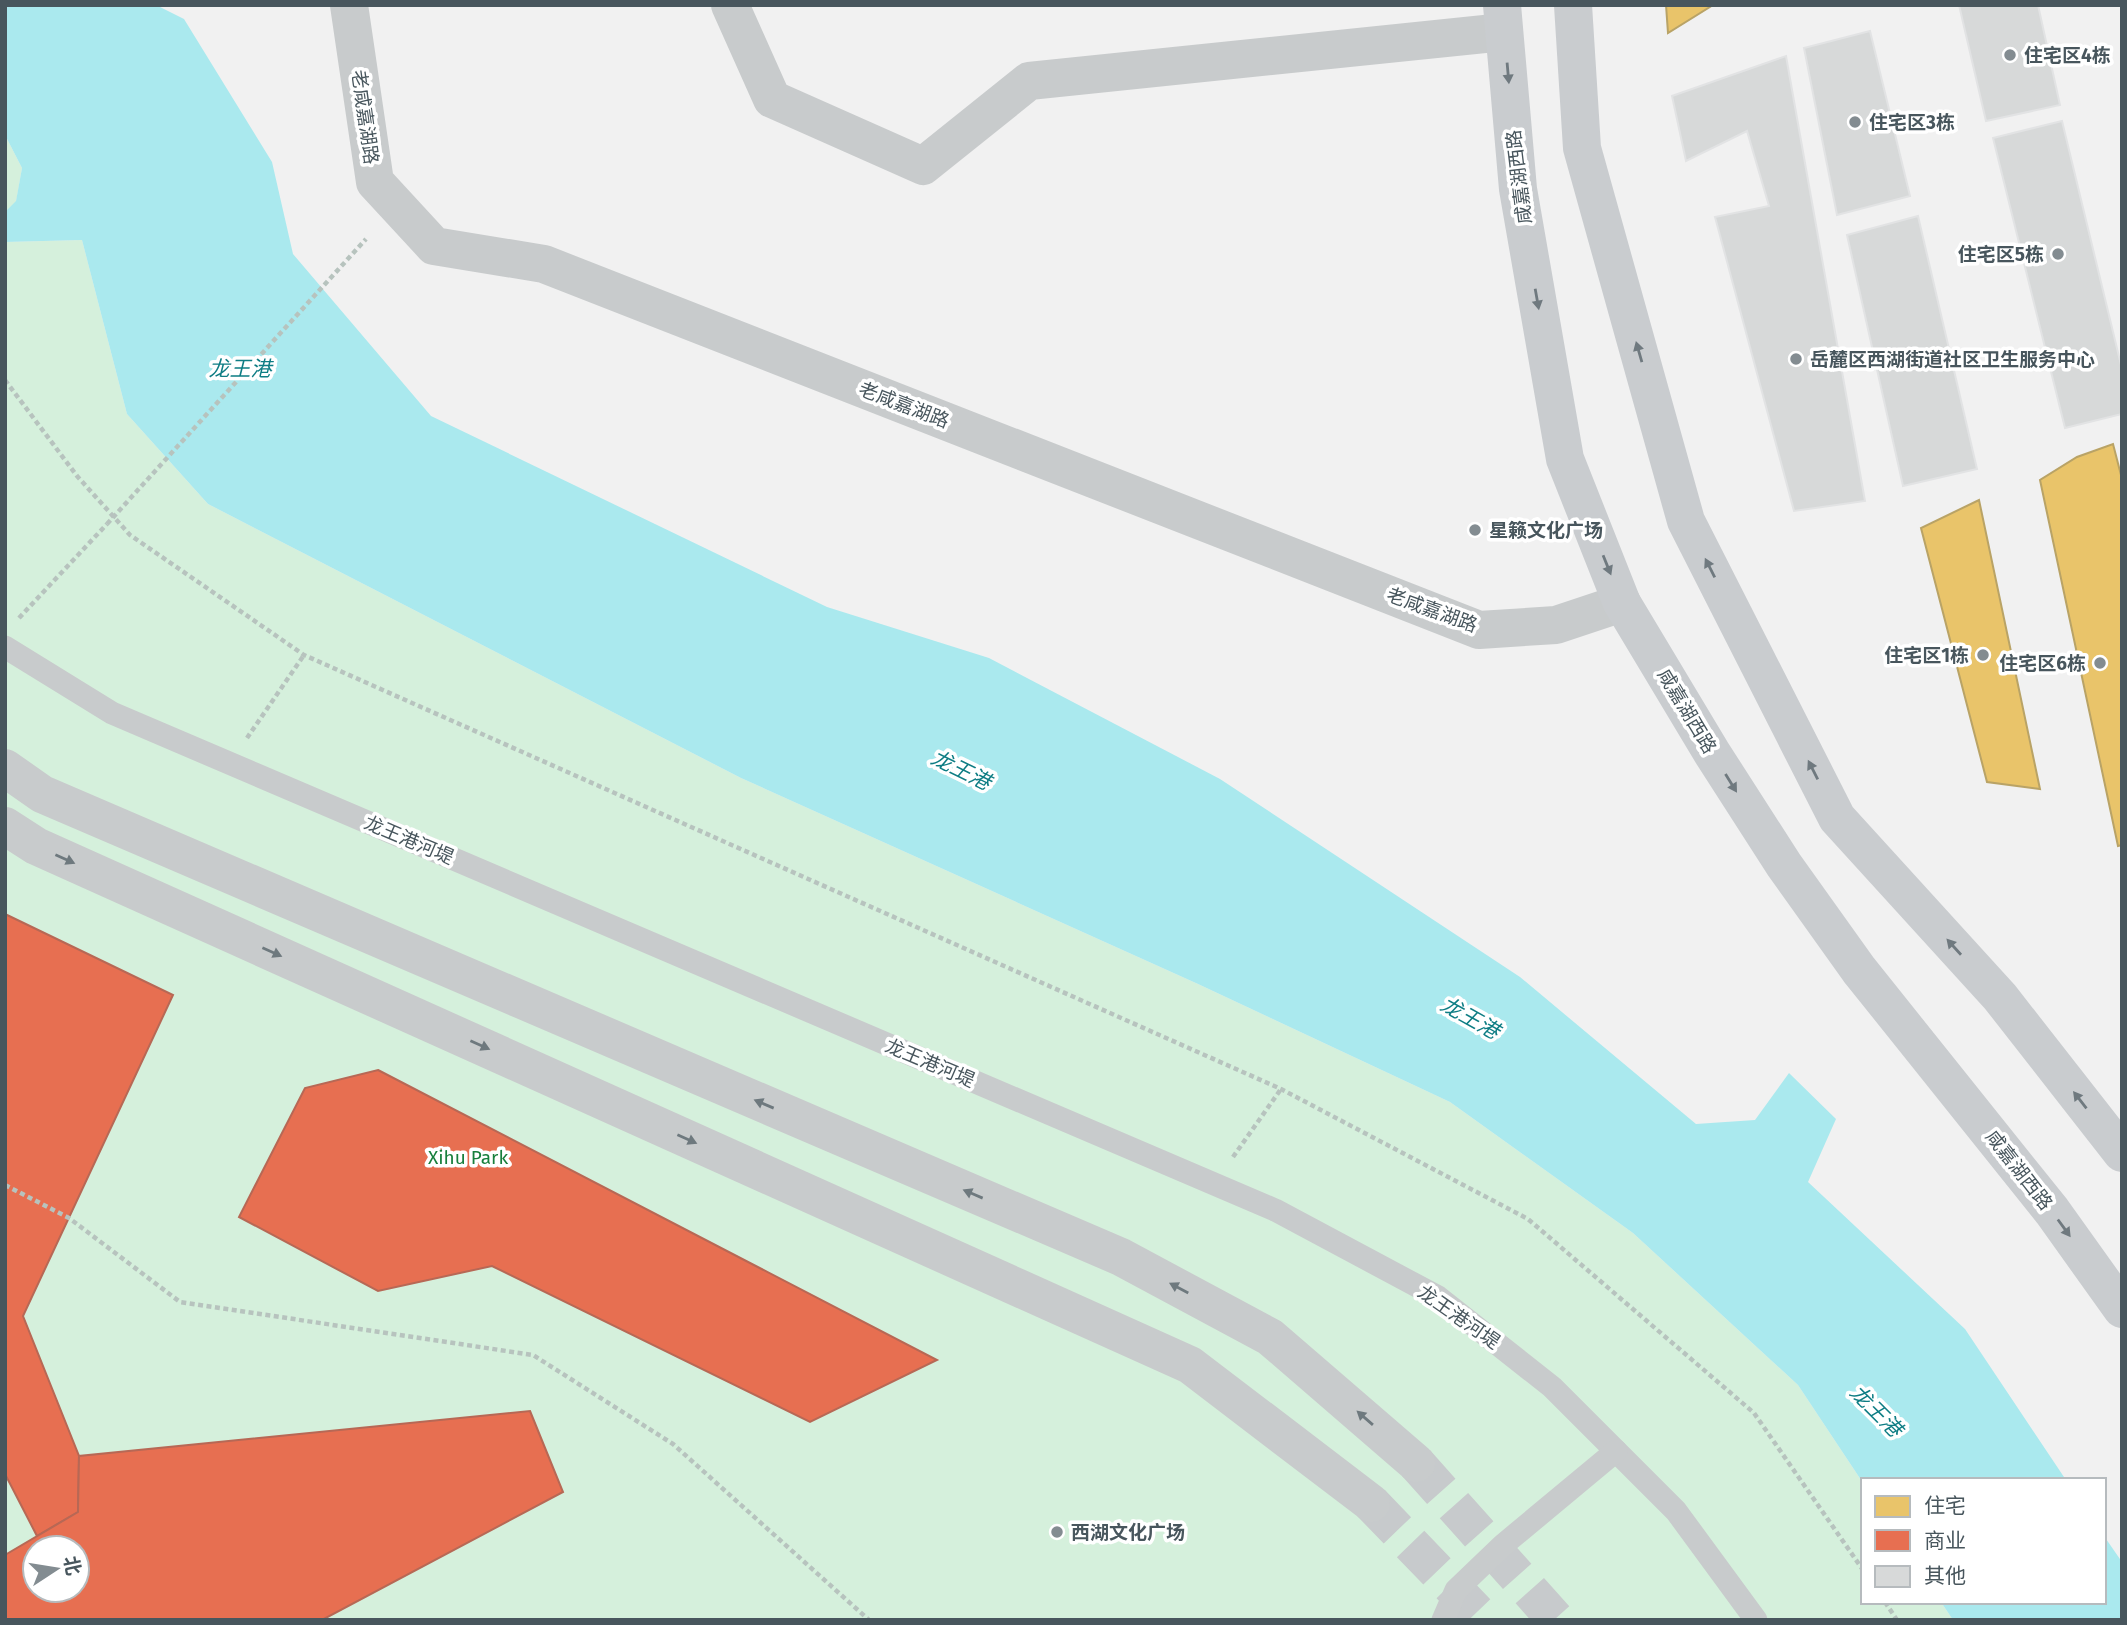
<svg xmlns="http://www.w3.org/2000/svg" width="2127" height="1625" font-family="'Fira Sans','Noto Sans SC',sans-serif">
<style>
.green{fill:#d5f0dc;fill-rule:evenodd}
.water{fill:#aae9ee}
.homes{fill:#e9c46a;stroke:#b9a366;stroke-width:2}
.shops{fill:#e76f51;stroke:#b76855;stroke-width:2;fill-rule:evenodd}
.building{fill:#d7d9d9;stroke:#e2e3e4;stroke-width:2}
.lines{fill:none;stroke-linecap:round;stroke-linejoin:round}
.street-tunnel{stroke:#c7cacc;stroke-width:38;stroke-dasharray:38 19;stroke-linecap:butt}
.path{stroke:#b7c3be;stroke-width:4.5;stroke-dasharray:5 3.5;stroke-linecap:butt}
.lane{stroke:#c8cbcc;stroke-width:23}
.street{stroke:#c8cbcc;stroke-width:38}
.secondary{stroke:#c9cccf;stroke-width:38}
.path-bridge{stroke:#b7c3be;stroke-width:4.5;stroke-dasharray:5 3.5;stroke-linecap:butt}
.oneway{fill:#6f797f}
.oneway2{fill:#6e797e}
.poi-dot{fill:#838c91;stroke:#fff;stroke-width:2.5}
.labels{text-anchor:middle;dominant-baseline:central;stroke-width:7;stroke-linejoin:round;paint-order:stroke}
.poi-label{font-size:19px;font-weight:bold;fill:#48565d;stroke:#fff;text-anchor:start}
.street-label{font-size:19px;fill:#48565d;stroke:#fff}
.park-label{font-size:19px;fill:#177f3c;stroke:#fff}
.water-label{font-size:21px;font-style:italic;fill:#0e7d84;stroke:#fff}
</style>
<rect width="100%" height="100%" fill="#f1f1f1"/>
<g class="green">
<path d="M5,135L22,168L16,202L5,212Z"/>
<path d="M82,240L127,414L208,504L741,778L1198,984L1450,1102L1633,1233L1798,1385L1863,1483V1602H1941L1953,1620H5V242ZM35,1548H77V1590H35Z"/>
</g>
<g class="water">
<path d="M5,5H156L184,19L272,162L293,254L431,416L827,607L989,658L1220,779L1520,977L1696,1124L1755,1120L1789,1073L1836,1119L1808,1182L1965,1329L2066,1480H1863V1483L1798,1385L1633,1233L1450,1102L1198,984L741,778L208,504L127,414L82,240L5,242V212L16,201L22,168L5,135Z"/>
<path d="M2104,1536L2122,1562V1620H1953L1941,1602H2104Z"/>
</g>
<g class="homes">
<path d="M1666,5H1713L1668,33Z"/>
<path d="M2113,444L2122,479V845L2118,846L2040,480L2077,457Z"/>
<path d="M1979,500L2040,789L1987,782L1921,528Z"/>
</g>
<g class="shops">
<path d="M5,914L173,995L23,1316L79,1456L78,1512L37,1536L5,1474Z"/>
<path d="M378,1070L937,1360L810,1422L492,1266L378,1291L239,1217L305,1088Z"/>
<path d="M530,1411L563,1492L322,1620H5V1555L78,1512L79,1456ZM35,1548H77V1590H35Z"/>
</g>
<g class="building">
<path d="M1959,5H2038L2060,105L1986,121Z"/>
<path d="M1870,31L1910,196L1837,215L1804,48Z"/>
<path d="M1786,56L1865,501L1794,511L1715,217L1769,206L1747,131L1686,161L1672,96Z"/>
<path d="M2062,121L2122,369V414L2065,428L1993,138Z"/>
<path d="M1918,216L1977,469L1903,486L1847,235Z"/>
</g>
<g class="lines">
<g class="street-tunnel">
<path d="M1416,1463L1556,1620"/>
<path d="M1371,1503L1484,1620"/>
</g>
<g class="path">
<path d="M5,380L77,476L130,535L304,655L1281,1089L1528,1219L1754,1413L1863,1570"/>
<path d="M19,618L107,524"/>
<path d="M247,738L304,655"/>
<path d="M1233,1157L1281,1089"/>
<path d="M5,1185L69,1218L180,1302L533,1355L673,1444L869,1620"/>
<path d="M1885,1602L1897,1620"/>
</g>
<g class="lane">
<path d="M5,647L112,713L1275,1210L1438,1297L1552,1387L1676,1511L1756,1620"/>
<path d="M1443,1620L1456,1590L1503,1545L1616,1451"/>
</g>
<g class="street">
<path d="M349,5L375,182L434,246L544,264L1479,630L1556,625L1622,603"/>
<path d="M730,5L772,99L923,166L1029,81L1504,32"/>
<path d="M5,768L42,794L1121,1257L1270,1337L1416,1463"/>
<path d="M5,826L36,846L1190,1365L1371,1503"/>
</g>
<g class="secondary">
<path d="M1502,5L1518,189L1565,459L1622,603L1712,753L1784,865L1859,970L2052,1211L2122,1309"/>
<path d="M1573,5L1582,148L1686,521L1837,818L2000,997L2122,1153"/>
</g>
<path class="path-bridge" d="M107,524L366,239"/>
</g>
<defs><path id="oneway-solid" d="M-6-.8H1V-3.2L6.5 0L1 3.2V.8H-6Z" transform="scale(1.75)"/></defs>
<g class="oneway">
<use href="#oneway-solid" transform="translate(1508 73) rotate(85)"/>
<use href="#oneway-solid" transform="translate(1537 299) rotate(80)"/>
<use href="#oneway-solid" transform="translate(1639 352) rotate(-106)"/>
<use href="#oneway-solid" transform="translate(1607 565) rotate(68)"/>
<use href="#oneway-solid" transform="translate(1710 568) rotate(-117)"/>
<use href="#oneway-solid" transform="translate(1813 770) rotate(-117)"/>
<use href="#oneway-solid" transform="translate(1731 783) rotate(58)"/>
<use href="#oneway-solid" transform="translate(1954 947) rotate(-132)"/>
<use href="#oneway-solid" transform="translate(2080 1100) rotate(-128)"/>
<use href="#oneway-solid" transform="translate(2064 1228) rotate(54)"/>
</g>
<g class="oneway2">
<use href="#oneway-solid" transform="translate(65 859) rotate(24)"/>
<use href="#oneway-solid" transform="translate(272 952) rotate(24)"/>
<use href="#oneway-solid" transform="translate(480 1045) rotate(24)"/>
<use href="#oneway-solid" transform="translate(764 1104) rotate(-157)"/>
<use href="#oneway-solid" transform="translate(687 1139) rotate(24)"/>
<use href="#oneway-solid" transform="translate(973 1194) rotate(-157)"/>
<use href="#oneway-solid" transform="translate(1179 1288) rotate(-152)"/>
<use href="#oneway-solid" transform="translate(1365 1418) rotate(-139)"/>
</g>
<g class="poi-dot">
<circle cx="2010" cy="55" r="7"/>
<circle cx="1855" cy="122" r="7"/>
<circle cx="2058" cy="254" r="7"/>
<circle cx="1796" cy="359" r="7"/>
<circle cx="1475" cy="530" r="7"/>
<circle cx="1983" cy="655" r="7"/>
<circle cx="2100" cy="663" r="7"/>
<circle cx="1057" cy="1532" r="7"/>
</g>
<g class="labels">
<g class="poi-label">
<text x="2024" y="55">住宅区4栋</text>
<text x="1869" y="122">住宅区3栋</text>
<text x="2044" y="254" text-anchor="end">住宅区5栋</text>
<text x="1810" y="359">岳麓区西湖街道社区卫生服务中心</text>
<text x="1489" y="530">星籁文化广场</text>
<text x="1969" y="655" text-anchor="end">住宅区1栋</text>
<text x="2086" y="663" text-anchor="end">住宅区6栋</text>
<text x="1071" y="1532">西湖文化广场</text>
</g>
<g class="street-label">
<text transform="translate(365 117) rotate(82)">老咸嘉湖路</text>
<text transform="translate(1519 177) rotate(-97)">咸嘉湖西路</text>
<text transform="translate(904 405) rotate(21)">老咸嘉湖路</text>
<text transform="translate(1432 610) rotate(20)">老咸嘉湖路</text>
<text transform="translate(1687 711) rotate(59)">咸嘉湖西路</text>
<text transform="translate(409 840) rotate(23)">龙王港河堤</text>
<text transform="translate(930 1063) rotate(23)">龙王港河堤</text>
<text transform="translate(2019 1170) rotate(52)">咸嘉湖西路</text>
<text transform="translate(1459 1317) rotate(35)">龙王港河堤</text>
</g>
<g class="park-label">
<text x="468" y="1157">Xihu Park</text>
</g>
<g class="water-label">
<text x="240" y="369">龙王港</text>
<text transform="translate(961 770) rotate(26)">龙王港</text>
<text transform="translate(1470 1018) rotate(29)">龙王港</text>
<text transform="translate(1876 1411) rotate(45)">龙王港</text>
</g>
</g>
<rect width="2127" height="1625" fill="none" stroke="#48565d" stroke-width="14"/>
<rect x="1861" y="1478" width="245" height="126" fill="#ffffff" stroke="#b6bbbe" stroke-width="2"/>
<rect x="1875" y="1496" width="35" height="21" fill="#e9c46a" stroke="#b6bbbe" stroke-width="2"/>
<text x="1924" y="1513" font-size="21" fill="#48565d">住宅</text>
<rect x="1875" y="1530" width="35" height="21" fill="#e76f51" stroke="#b6bbbe" stroke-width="2"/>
<text x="1924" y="1548" font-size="21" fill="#48565d">商业</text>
<rect x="1875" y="1566" width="35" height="21" fill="#d7d9d9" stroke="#b6bbbe" stroke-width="2"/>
<text x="1924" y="1583" font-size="21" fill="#48565d">其他</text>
<g transform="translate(56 1569) rotate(78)"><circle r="33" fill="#ffffff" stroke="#b6bbbe" stroke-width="2"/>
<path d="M0-5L12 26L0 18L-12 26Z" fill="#838c91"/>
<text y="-10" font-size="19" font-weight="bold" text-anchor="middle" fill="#48565d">北</text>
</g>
</svg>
